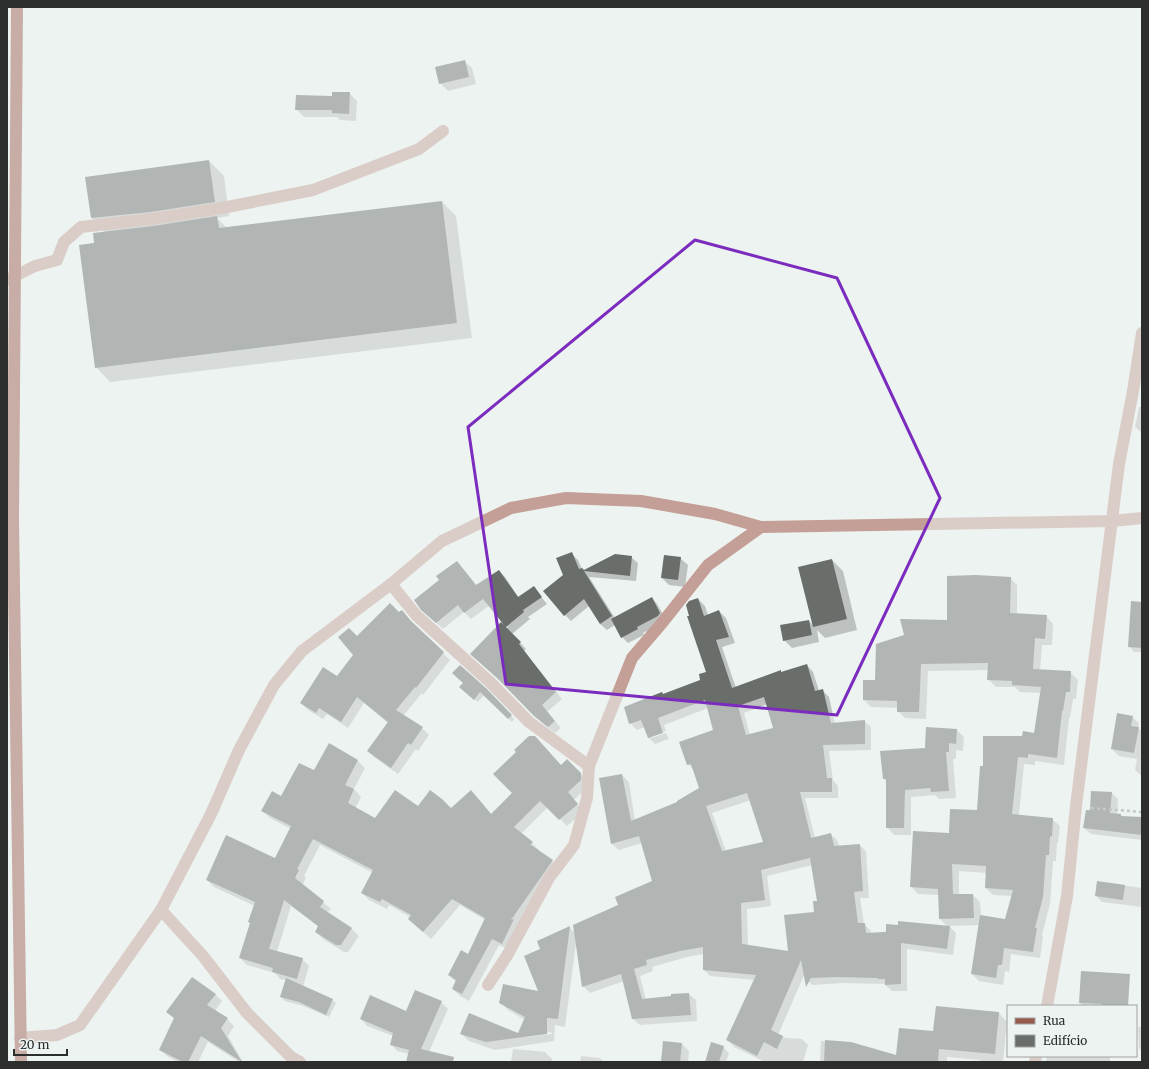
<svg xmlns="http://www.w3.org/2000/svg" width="1149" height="1069" font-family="Merriweather,serif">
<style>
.shadow{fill:#0003;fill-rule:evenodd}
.building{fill:#696e6b;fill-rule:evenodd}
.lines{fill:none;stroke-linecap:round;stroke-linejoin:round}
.path{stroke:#939795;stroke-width:2.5;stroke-dasharray:3 3;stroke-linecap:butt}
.minor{stroke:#c49f97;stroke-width:12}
.major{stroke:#99594d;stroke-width:12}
.marked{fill:none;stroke:#7b2cbf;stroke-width:3;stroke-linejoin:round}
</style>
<rect width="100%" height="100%" fill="#edf3f0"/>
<g class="shadow">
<path d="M464,61L472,68L476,84L448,91L440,83Z"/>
<path d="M349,93L357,101L356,121L340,120L337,117H304L296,109L333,97Z"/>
<path d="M209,161L224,176L229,216L217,218L227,228L442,202L456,216L472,338L110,382L96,367L95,244L106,233L92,218Z"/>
<path d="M1139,407H1142V433L1135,427Z"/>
<path d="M572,554L578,560L582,569L584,571L616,555L631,557L638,563L636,581L589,577L615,618L652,598L657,604L666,619L664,622L643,633L644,635L628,643L622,637L615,625L607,630L600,624L589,606L571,621L565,615L564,575Z"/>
<path d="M664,556L680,558L688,565L685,587L669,585L662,578Z"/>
<path d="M832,560L843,571L857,630L825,638L817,630L819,642L792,648L784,640L809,621L813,625Z"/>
<path d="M457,562L477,586L499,571L505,577L519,598L534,588L547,604L528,617L530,619L512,634L526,649L524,651L562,699L547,712L561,728L555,733L542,723L503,683L507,628L508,627L490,605L471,619L464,612L443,629L429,616L441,580Z"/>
<path d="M1010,578L1017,585V615L1046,616L1053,624L1052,645H1042L1040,671L1070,672L1078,680L1076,699H1073L1070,718H1069L1064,765L1035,761V765L1024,764L1019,815L1052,819L1060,826L1058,843H1057L1056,861H1053L1050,904L1042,935L1043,936L1040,958L1011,954L1009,972L1005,971L1003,985L979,981L972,974L979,925L949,926L956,933L953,955L907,949V991H892L884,984L843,983L812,985L806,978L805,973L778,1035L785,1038L802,1039L808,1045L803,1062H765L734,1047L728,1040L755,980L710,976L704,970V954L687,957L652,967L653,971L640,976L646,1000L689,994L696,1000L697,1021L640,1025L633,1019L624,981L590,993L583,986L576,943L565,1027L555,1025L554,1041L495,1050L469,1041L461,1034H518L525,1020L508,1010L500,1002L540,992L542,950L570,928L576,934L653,882L642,843L619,850L612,844L600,779L622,775L629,782L635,821L679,802L700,789L694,770L688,764L714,731L708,708L664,725L666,731L651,736V738L666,733L669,739L655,744L649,738L645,727L637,730L630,723L663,695L701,681L708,673L698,599L705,606L708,615L719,611L726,618L735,643L722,647L736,688L807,665L813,672L819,691L822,690L829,697L835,724L864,721L871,727V750L829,751L833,780L838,786V798H805L815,838L830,834L837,840L839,846L859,845L866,851L869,898H860L864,924L871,931V933L947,926L940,919L939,895L918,894L911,886L950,834L978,811L984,768L1023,737L1035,734L1041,693L1020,692L1015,687H996L988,679L989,670L928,671L926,719L905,718L898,711V708L871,707L864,700L876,681L948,621ZM767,704L774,729L750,735L744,713ZM751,800L764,843L726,851L712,813ZM812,865L818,901L816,913L790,952L748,946L747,909L771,906L767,876ZM959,871L987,873L986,888L993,895L1012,896L1006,920L981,916L980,902L973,895H959ZM551,1032L552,1034L527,1037V1035Z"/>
<path d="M1142,607V652H1134L1129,646Z"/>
<path d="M402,611L416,627L450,660L423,695L422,693L403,716L422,728L429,735L418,751L416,749L398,774L375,758L368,751L388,723L364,703L348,728L327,714L323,719L308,710L301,703L337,677L354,655L357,637Z"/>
<path d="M464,683L486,690L514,719L512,722L484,695L478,702L464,691Z"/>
<path d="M1132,717L1139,723L1138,728L1142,731V776L1135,770L1137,759L1119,756L1112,749Z"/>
<path d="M957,730L964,737L963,751L956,750V759H953L956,798L939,799L935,795L911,797V835H894L887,827V782L884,779L926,749Z"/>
<path d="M330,745L358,761L365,768L354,789L361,797L355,809L375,820L419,807L451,809L478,798L492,815L562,766L567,761L588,781L587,787L574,800L584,812L567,826L548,807L521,834L532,843L539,850L538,851L552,861L559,868L510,950L499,945L469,1001L460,996L453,989L456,982L449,975L468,955L485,920L460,905L431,939L416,926L410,917L389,905L387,909L369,900L362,893L373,873L320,845L304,876L306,877L303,885L331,909L327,913L352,929L359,936L348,952H344L323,939L316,932L319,927L291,906L277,952L302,959L309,966L303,987L332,1000L336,1003L329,1017L303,1006L285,1001L281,997L286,980L280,979L275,973L247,965L240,958L251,923L255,906L214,887L207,880L276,860L291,829L270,818L263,811L314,771Z"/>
<path d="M1092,792L1112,793L1118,799L1117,815H1121L1123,817L1142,818V840L1091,834L1084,828L1091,812Z"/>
<path d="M1098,882L1142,888V907L1102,902L1096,896Z"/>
<path d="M1082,972L1123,1006H1083L1080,1003Z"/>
<path d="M215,994L222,1001L215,1011L227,1019L234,1026L228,1036L243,1062H239L208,1042L198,1062H178L167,1056L160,1049L175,1019L168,1012Z"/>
<path d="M441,1002L448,1009L429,1052L434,1062H407L409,1054L397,1051L391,1044L393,1036L367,1026L361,1019L407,1012Z"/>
<path d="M999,1013L1007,1022L1003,1062H980V1060L947,1057V1062H862L897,1056L934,1032Z"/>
<path d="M1138,1027H1142V1052L1139,1048Z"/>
<path d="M821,1041L844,1042L848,1062H820Z"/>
<path d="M682,1044L689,1051L688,1062H662Z"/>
<path d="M723,1047L729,1053L726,1062H706Z"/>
<path d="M513,1049L545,1052L552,1059V1062H511Z"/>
<path d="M581,1056L600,1058L604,1062H580Z"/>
<path d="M1047,1056H1110V1062H1046Z"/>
</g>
<g class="building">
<path d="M465,60L469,77L439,84L435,67Z"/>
<path d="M332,92H350L349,114L332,113V110H295L296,95L332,96Z"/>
<path d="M209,160L215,202L151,212L91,218L85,177Z"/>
<path d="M442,201L457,323L95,368L79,245L94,243L93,233L153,226L217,216L219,228Z"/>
<path d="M572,552L579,569L582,568L584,570L615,554L632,556L630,576L584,571L612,616L600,624L584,599L564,616L543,591L563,575L556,558Z"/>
<path d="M664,555L681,557L678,580L661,578Z"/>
<path d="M832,559L847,619L813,627L798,567Z"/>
<path d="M457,561L476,585L499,570L518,597L534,586L542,597L523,610L524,612L506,627L521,642L519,644L556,692L542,705L555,721L548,727L534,716L497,678L470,654L501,622L504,625L483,599L464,613L458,605L436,623L421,610L414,600L439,580L436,576Z"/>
<path d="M976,575L1011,577L1010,613L1047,615L1045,639L1035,638L1033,669L1071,671L1070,692H1066L1063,711H1062L1057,758L1028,754V758L1018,757L1012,814L1053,818L1052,837L1050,836L1049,855H1046L1043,897L1035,928H1037L1033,952L1004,948L1002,965H998L996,978L971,974L980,915L1005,919L1013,890L985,888L986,866L952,864L953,894H973L974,918L939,919L938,889L910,887L913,831L949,833L950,809L977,810L980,766H983V736H1022L1023,731L1034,733L1041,687L1012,685V681L987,680L988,663L921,664L919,712H897V701L863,700V680H875L876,644L904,635L900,619L947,620V576Z"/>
<path d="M652,597L660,613L658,616L637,627L638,629L621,638L611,619Z"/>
<path d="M698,598L704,616L719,610L729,637L716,640L732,688L781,670V672L807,664L815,691L823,689L831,723L865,720V744L823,745L827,778H832V792H800L811,838L831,833L834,846L860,844L863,891L854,892L858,923H865L866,933L886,932V924L898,925V921L950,926L947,949L901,943V984L885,985V979H878V978L836,977L811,978L806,987L801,960L771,1030L783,1036L777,1049L764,1042L757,1056L726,1040L756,975L703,970V947L680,951L646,960L647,965L634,969L642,999L671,996V994L689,993L691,1015L632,1019L621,974L582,987L573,925L618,905L615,897L652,881L639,836L611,844L599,778L622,774L631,821L677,802V801L699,788L691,764L687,765L679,742L713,730L705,700L658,718L663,733L648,738L641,720L629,724L624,707L662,692L663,694L700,680L699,674L706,672L687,616H689L686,605L689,601ZM764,697L773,728L746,735L738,706ZM747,793L763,842L722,851L706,806ZM810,858L817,901H813L814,912L784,915L788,951L742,944L741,903L765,900L761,870Z"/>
<path d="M1131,601L1142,602V648L1128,647Z"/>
<path d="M390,603L399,612L402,610L411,621L444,652L416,688L415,687L396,710L423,727L411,745L408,743L391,768L367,751L388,722L357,697L341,722L319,708L316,713L300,703L323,667L337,676L353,655L338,637L349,628L357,636Z"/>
<path d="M809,620L812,635L783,641L780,625Z"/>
<path d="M460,665L487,689L512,715L508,719L480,692L474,700L459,687L463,683L452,673Z"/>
<path d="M1117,713L1133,716L1131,726L1139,727L1134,753L1111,749Z"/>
<path d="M926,727L957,729L956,744L949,743V752H946L949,791L931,792L930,788L905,790L904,828H886V779H883L880,751L925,748Z"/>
<path d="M529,736H535L561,765L567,759L581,773V780L568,792L578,804L559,820L540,801L514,827L533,842L529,846L531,845L553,860L511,920L514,919L502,944L492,939L462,994L452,989L456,980L448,975L461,950L468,954L485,918L452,899L423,932L408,919L411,915L382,899L380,902L361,893L373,870L313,839L297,869L299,870L295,878L324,901L320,907L352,928L341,945H336L315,932L318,926L284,900L269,949L303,958L297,979L272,972L273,968L239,958L250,923L248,922L255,902L206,880L226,835L275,858L291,826L261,811L272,791L281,796L299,763L314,770L329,743L358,760L345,785L354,789L348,803L375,818L395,790L418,806L430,790L442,799L451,808L471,790L491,814L512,793L493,774L516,752L514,750Z"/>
<path d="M1091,791L1112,792L1110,813L1121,814V816L1142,817V835L1083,828L1086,810H1090Z"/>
<path d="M1097,881L1125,885L1123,900L1095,896Z"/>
<path d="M570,926L558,1019L547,1018V1034L486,1042L460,1034L469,1013L518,1033L525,1017L499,1003L503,984L538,991L524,956L540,949L537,941Z"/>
<path d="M1081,971L1130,974L1128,1006H1102V1004L1079,1003Z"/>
<path d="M192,977L216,994L207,1005L228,1018L221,1028L242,1062L201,1036L188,1062H183L159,1050L174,1018L166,1012Z"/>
<path d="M286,978L333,999L326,1015L299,1002L280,997Z"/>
<path d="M415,990L442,1001L421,1049L454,1057L453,1062H406L409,1050L390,1045L393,1033L360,1019L370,995L406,1011Z"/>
<path d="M936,1006L999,1012L995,1054L939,1049L938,1062H824L825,1040L851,1042L896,1055L899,1028L933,1031Z"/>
<path d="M663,1041L682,1043L680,1062H661Z"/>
<path d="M711,1042L724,1046L719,1062H705Z"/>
</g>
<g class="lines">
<path class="path" d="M1091,808L1142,812"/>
<g class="minor">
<path d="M7,280L35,266L57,260L64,242L81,227L152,219L222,208L313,190L419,149L443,131"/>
<path d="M391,584L416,615L492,684L529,722L589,766"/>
<path d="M161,910L203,956L247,1013L291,1057L300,1062"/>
<path d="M488,985L508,954L549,878L574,845L587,798L589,766L632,658L662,623L708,565L761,527"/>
<path d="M1047,1006L1067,896L1076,806L1119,464L1133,391L1142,333"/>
<path d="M20,1038L57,1035L80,1025L161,910L211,814L239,750L274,685L302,651L391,584L442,541L511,508L566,498L641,501L715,514L761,527L1112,521L1142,518"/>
<path d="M1035,1062L1036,1056"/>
</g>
<path class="major" d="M17,7L13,519L21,1062"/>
</g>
<path d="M0 0H1149V1069H0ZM695,240L837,278L940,498L837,715L506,684L468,427Z" fill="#edf3f0" fill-opacity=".55" fill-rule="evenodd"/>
<path class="marked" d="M695,240L837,278L940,498L837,715L506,684L468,427Z"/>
<rect width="1149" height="1069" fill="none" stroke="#2c2e2d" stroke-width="16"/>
<rect x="1007" y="1005" width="130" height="52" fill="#edf3f0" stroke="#a0a4a2"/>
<rect x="1015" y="1018" width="20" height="6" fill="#99594d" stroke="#a0a4a2"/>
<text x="1043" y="1025" font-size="12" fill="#2c2e2d">Rua</text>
<rect x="1015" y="1035" width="20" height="12" fill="#696e6b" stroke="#a0a4a2"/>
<text x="1043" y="1045" font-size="12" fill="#2c2e2d">Edifício</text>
<path d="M14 1049v6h53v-6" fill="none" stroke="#2c2e2d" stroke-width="2"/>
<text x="20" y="1049" font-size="12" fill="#2c2e2d" stroke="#edf3f0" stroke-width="3" paint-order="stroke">20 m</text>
</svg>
